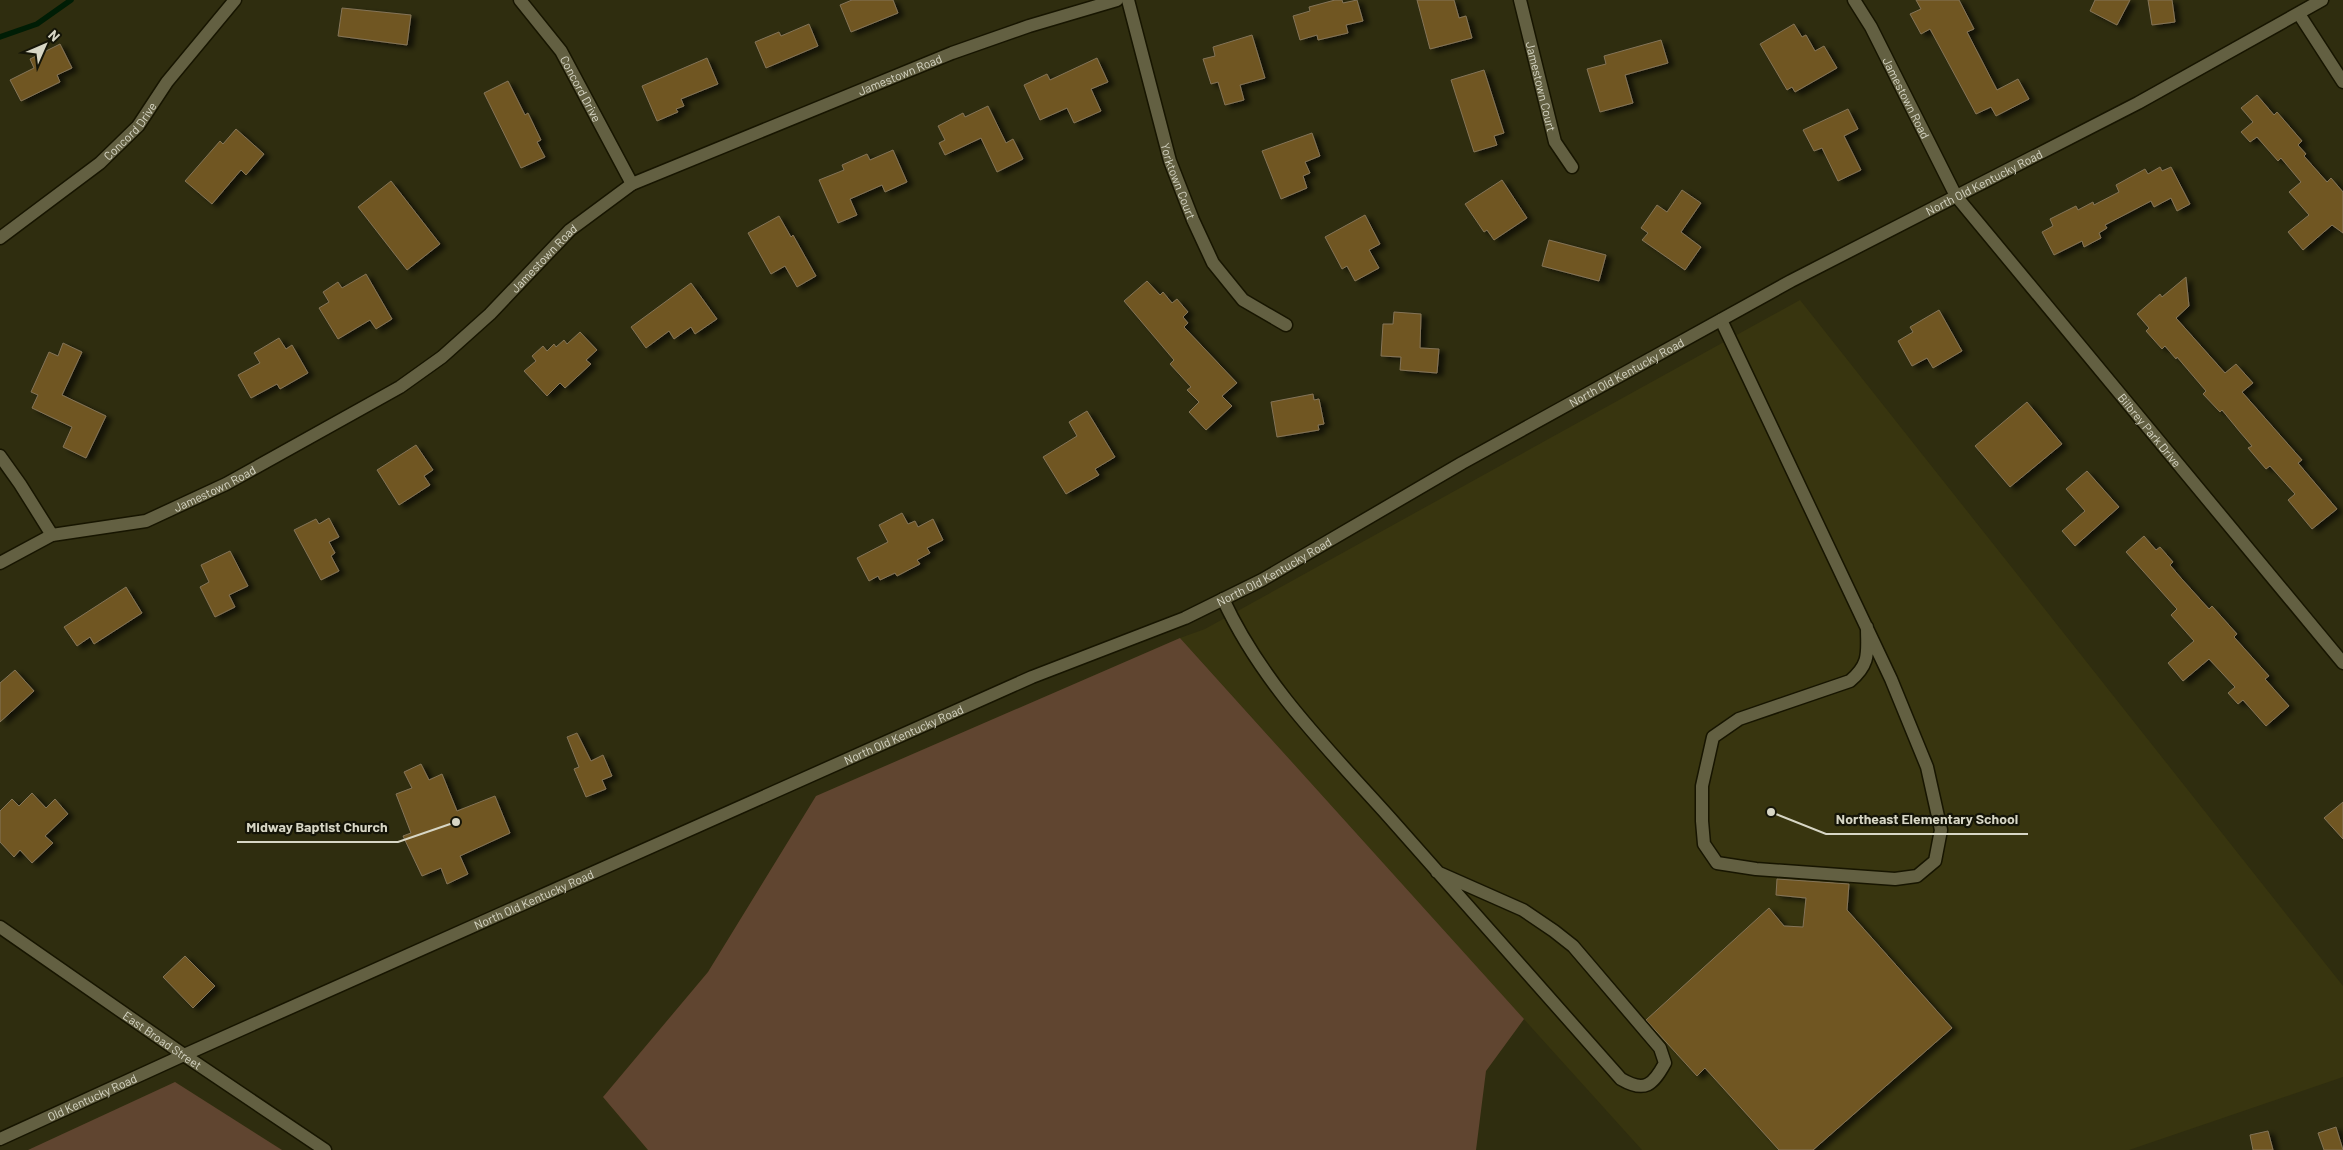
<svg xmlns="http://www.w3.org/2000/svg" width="2343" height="1150" font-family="Barlow,sans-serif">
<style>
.built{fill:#38350f}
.green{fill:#604530}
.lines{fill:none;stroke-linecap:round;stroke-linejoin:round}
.stream{stroke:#001d05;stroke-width:5.5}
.building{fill:#705621;stroke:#847458;filter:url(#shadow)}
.minor-casing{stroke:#171500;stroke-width:15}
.minor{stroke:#636042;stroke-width:12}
.labels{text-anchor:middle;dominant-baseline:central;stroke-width:4.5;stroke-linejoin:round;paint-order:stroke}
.street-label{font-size:12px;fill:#d7d6c5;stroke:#151508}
.leader{fill:none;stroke:#d7d6c5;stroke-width:2}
.callout-dot{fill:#d7d6c5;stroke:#151508;stroke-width:2}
.callout-label{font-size:14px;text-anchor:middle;font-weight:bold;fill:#d7d6c5;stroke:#151508;stroke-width:4.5;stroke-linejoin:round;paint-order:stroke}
</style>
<defs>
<filter id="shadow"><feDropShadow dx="5.5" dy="3" stdDeviation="2.5" flood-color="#0009"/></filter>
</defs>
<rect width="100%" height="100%" fill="#2f2d0f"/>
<path class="built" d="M1800,300L2343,986V1077L2129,1150H1642L1180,638L1205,629Z"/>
<g class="green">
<path d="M1180,638L1524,1019L1486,1071L1476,1150H648L603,1097L708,972L816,796Z"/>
<path d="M175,1082L282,1150H28Z"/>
</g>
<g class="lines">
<path class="stream" d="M0,37L37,24L71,0"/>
</g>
<g class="building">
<path d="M852,0H893L898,13L851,32L840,5Z"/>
<path d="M1335,0H1342L1343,3L1357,0L1363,21L1346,25L1348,33L1318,40L1317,35L1300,40L1293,16L1310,11L1309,7Z"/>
<path d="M1417,0H1454L1459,18L1466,16L1472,38L1430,49Z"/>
<path d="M1916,0H1959L1974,29L1967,32L1997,90L2018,79L2029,99L1996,116L1991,107L1976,114L1930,29L1921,34L1910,14L1921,9Z"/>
<path d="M2095,0H2130L2117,25L2090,11Z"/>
<path d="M2148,0H2172L2175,22L2152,25Z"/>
<path d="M342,8L411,15L407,45L338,36Z"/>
<path d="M809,24L818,46L766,68L755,42L779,32L781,36Z"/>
<path d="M1794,24L1802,37L1806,35L1815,51L1824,46L1837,68L1795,92L1792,87L1787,90L1760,44Z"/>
<path d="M1252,35L1265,78L1240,85L1244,100L1225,105L1218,82L1211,84L1203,59L1215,56L1213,47Z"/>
<path d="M1661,40L1668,63L1625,75L1633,103L1600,112L1587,69L1606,64L1604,56Z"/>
<path d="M60,44L72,68L57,75L60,82L21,101L10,80L34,68L30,59Z"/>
<path d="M707,58L718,84L681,99L684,106L676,109L678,112L657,121L642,86Z"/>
<path d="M1097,58L1108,82L1091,89L1101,111L1074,123L1067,108L1040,120L1024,85L1047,74L1050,80Z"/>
<path d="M1484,70L1504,133L1494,136L1497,145L1474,152L1451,80Z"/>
<path d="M508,81L525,115L528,113L541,140L537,142L545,157L521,168L484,93Z"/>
<path d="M2257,95L2274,115L2277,112L2302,141L2298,145L2306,154L2304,156L2327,182L2331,178L2343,192V233L2332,225L2303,250L2288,232L2309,215L2289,192L2301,182L2281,158L2278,161L2257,137L2250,142L2241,132L2253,122L2241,108Z"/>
<path d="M988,106L1006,143L1013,139L1023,159L997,172L981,138L945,155L939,143L945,140L938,126L963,113L965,117Z"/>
<path d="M1848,109L1858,129L1844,136L1861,170L1838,181L1822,148L1814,151L1803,130Z"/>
<path d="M236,129L264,154L246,175L241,170L212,204L185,181L220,141L223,144Z"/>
<path d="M1312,133L1320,156L1305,162L1310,173L1303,176L1307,188L1281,199L1262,151Z"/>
<path d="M893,150L907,182L885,192L882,185L850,199L857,215L838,223L819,180L844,170L842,165L867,154L870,160Z"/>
<path d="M2160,167L2162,171L2171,167L2190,204L2177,211L2171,198L2154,207L2151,201L2105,225L2107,228L2099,233L2101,238L2084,247L2082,241L2054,255L2042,232L2053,226L2050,219L2076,206L2078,210L2093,202L2094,205L2119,192L2116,185L2145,169L2148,174Z"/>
<path d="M1502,180L1527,218L1494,240L1487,230L1484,232L1465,204Z"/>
<path d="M391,181L440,244L407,270L358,207Z"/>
<path d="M1682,190L1701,203L1681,232L1701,247L1685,270L1642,240L1648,233L1641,228L1657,205L1667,212Z"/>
<path d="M1365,215L1380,244L1369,250L1379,268L1355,281L1347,266L1342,269L1325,237Z"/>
<path d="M779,216L791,237L793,235L816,276L797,287L785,266L771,274L748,233Z"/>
<path d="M1549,240L1606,255L1599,281L1542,266Z"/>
<path d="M366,274L392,319L376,329L370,320L338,339L319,308L329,302L323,292L338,282L342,288Z"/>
<path d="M2186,277L2189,306L2176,318L2225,373L2236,364L2253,383L2242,392L2302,460L2298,463L2337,509L2312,529L2288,500L2295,494L2270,466L2266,469L2248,448L2252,446L2240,432L2222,410L2220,412L2203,394L2206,391L2177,357L2176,359L2165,346L2162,349L2146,331L2149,328L2137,314L2160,294L2162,297Z"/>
<path d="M1147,281L1160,295L1163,292L1172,303L1177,299L1188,312L1183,317L1188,323L1184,327L1237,383L1222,396L1232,406L1206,430L1189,412L1199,402L1187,390L1191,387L1170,364L1174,360L1124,301Z"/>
<path d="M691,283L717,319L695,334L691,327L674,339L669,331L646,348L631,327Z"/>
<path d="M1939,310L1962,351L1933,368L1927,358L1912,366L1898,341L1913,332L1910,327Z"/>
<path d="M1394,312L1421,314L1420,348L1439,349L1437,373L1400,370L1401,357L1381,356L1383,324H1393Z"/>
<path d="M580,332L597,350L586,360L591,364L565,388L560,383L547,396L524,371L536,361L532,356L543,346L547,351L554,344L556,347L564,340L567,344Z"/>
<path d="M279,338L286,349L292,345L308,373L280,389L277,384L251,398L238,375L260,363L254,353Z"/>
<path d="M63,343L82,352L62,395L106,416L86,458L63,447L72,427L32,408L38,395L31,392L49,352L58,356Z"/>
<path d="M1313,394L1314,400L1319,399L1324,424L1318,425L1319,430L1277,437L1271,402Z"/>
<path d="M2027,402L2062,444L2010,487L1975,446Z"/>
<path d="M1087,411L1115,457L1095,469L1099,475L1066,494L1043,457L1077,436L1069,422Z"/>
<path d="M416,445L433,470L424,476L430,485L399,505L377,470Z"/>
<path d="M2087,471L2119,507L2075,546L2062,531L2085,511L2066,489Z"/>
<path d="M902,513L908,524L915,521L918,527L933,519L943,540L927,548L930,553L917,560L920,564L897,576L895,573L880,580L878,576L869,581L857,558L888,542L879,525Z"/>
<path d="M329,518L339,537L329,542L335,553L331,556L339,571L321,580L294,530L316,519L319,524Z"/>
<path d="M2144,536L2156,550L2160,547L2173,562L2170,565L2181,578L2209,609L2212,606L2237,634L2234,637L2269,676L2265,679L2289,706L2266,726L2243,700L2238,704L2228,693L2235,687L2209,659L2183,681L2168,663L2194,641L2171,615L2177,609L2126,552Z"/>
<path d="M230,551L248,586L229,595L235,607L215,617L200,587L209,582L201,565Z"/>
<path d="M126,587L142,613L94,644L90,637L77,646L64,627Z"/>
<path d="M15,670L34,691L0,722V683Z"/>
<path d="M577,733L591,761L603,755L612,776L602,780L606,789L586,797L574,769L579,767L567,737Z"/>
<path d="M421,764L429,780L442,774L457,811L495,796L510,833L460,856L468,874L447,884L441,868L422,876L403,836L411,833L396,794L412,788L404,772Z"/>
<path d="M32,793L46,808L55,799L68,814L45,836L53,843L32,863L20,850L14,857L0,842V811L12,799L19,806Z"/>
<path d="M2343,802V839L2324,818Z"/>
<path d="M1777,879L1849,884L1847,910L1952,1028L1813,1150H1779L1705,1068L1697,1076L1646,1020L1769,908L1784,926L1803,927L1806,898L1776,895Z"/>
<path d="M185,956L215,986L193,1008L163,977Z"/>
<path d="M2336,1127L2343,1150H2324L2318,1133Z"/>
<path d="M2268,1131L2273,1150H2253L2250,1135Z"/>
</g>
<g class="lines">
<defs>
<g id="minor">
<path id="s1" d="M520,0L561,51L632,184"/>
<path id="s2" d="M1128,0L1170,161L1193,220L1213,263L1243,300L1286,325"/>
<path id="s3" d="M1520,0L1555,142L1572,167"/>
<path id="s4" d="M1854,0L1871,27L1956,196L2343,663"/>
<path d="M2299,14L2343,82"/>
<path id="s5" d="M0,238L100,163L138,126L167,82L235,0"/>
<path d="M1721,320L1891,679L1927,767L1941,830L1935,861L1917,876L1895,879L1756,869L1717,863L1704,844L1702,821V786L1713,737L1739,719L1850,681C1871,663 1867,652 1867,627"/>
<path d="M0,456L20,484L52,535"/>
<path id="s6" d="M0,563L52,535L146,521L226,484L400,387L442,357L490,314L570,230L632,184L952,53L1029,26L1117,0"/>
<path d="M1223,599C1262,684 1329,750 1390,818C1467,905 1544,992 1621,1079C1645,1093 1653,1085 1665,1063L1660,1048L1573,946L1554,931L1523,910L1437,872"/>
<path id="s7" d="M0,927L184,1055L325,1150"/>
<path id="s8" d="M0,1139L184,1055L1032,677L1185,618L1262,580L1462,463L1791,281L2138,103L2322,0"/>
</g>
</defs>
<use href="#minor" class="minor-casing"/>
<use href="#minor" class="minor"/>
</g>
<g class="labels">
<g class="street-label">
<text stroke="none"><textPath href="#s6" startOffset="1040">Jamestown Road</textPath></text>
<text stroke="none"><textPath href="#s3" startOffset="89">Jamestown Court</textPath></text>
<text stroke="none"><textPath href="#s1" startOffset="108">Concord Drive</textPath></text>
<text stroke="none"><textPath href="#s4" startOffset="111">Jamestown Road</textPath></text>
<text stroke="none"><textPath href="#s5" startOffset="169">Concord Drive</textPath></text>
<text stroke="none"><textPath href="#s2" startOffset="188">Yorktown Court</textPath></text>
<text stroke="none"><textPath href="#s8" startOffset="2205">North Old Kentucky Road</textPath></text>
<text stroke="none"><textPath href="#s6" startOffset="635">Jamestown Road</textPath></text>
<text stroke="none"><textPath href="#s8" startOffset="1800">North Old Kentucky Road</textPath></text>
<text stroke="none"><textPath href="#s4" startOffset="525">Bilbrey Park Drive</textPath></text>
<text stroke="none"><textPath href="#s6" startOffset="230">Jamestown Road</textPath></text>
<text stroke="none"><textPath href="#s8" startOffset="1395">North Old Kentucky Road</textPath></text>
<text stroke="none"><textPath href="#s8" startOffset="990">North Old Kentucky Road</textPath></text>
<text stroke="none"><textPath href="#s8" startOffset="585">North Old Kentucky Road</textPath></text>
<text stroke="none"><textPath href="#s7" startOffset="198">East Broad Street</textPath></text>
<text stroke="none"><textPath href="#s8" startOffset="101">Old Kentucky Road</textPath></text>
</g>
</g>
<path class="leader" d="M1771 812L1826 834H2028M456 822L398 842H237"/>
<g class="callout-dot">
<circle cx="1771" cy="812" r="5"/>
<circle cx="456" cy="822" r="5"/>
</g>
<g class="callout-label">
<text x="1927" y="824">Northeast Elementary School</text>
<text x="317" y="832">Midway Baptist Church</text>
</g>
<g transform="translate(45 45) rotate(45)" stroke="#151508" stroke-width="4" paint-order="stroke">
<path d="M0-4L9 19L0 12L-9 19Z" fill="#d7d6c5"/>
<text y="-8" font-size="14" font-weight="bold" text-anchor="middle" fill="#d7d6c5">N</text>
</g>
</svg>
